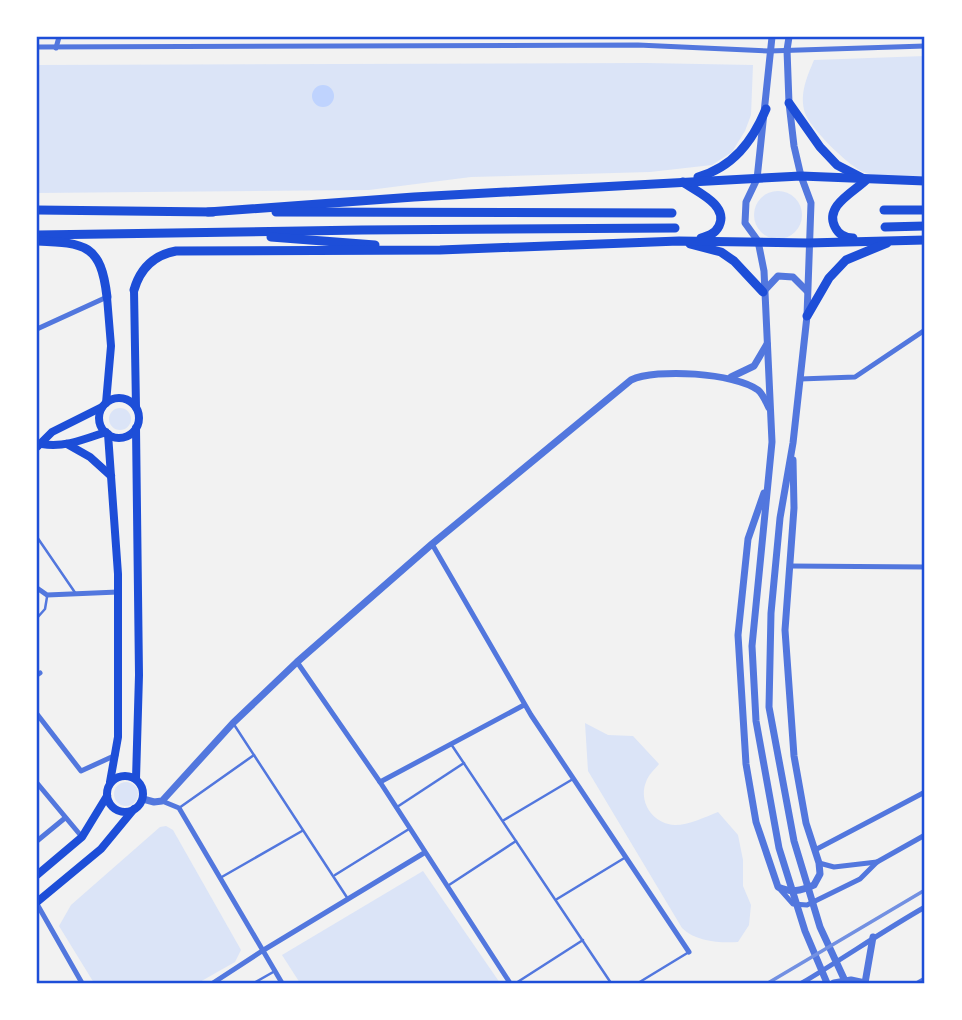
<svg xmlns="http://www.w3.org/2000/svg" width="962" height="1020" font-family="'Fira Sans Condensed',sans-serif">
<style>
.green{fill:#dbe4f7}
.water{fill:#bfd3fe}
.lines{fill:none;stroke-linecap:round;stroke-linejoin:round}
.service{stroke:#5277de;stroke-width:2.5}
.minor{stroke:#5277de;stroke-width:5}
.tertiary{stroke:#5277de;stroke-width:7}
.secondary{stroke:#1d4ed8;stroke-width:8}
.trunk{stroke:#1d4ed8;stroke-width:9}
.rail{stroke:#7290e2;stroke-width:3.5}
.neatline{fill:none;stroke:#1d4ed8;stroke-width:2.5}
</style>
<rect width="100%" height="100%" fill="#f2f2f2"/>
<g class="green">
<path d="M925,56V178C912,179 872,177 861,171C846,163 810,128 805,113C799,94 807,77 814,60Z"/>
<path d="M646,63L753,65L751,115L745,131L732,152L712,165L650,172L471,177L369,190L37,193V65Z"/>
<circle cx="778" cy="215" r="24"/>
<circle cx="120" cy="419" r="11"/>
<path d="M585,723L608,735L633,736L659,764C655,769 648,775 646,782C638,802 653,824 675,825C689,825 705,817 718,812L738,835L743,860V886L751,905L749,925L738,942C720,943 696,942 682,928L588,771Z"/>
<circle cx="126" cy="794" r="12"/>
<path d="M166,826L173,830L241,950L235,962L198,983H94L59,926L71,905L160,827Z"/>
<path d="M423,871L500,983H300L282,955Z"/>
</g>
<circle class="water" cx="323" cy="96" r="11"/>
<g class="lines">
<g class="service">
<path d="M37,537L76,594"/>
<path d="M37,618L45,609L47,597"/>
<path d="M233,723L348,899"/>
<path d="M451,744L611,983"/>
<path d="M397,807L464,763"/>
<path d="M179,808L254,755"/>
<path d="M504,820L573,779"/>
<path d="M335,875L409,829"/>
<path d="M220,878L302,831"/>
<path d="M449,885L516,841"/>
<path d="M557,899L626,857"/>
<path d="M254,983L275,971"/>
<path d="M516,983L583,940"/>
<path d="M638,983L689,952"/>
<path d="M691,983H692"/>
</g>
<g class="minor">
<path d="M37,47L638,45L769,51L925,46"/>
<path d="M56,48L59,37"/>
<path d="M37,329L107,297"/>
<path d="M800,379L855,377L925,330"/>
<path d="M432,544L531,715L689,952"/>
<path d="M790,566L925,567"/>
<path d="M37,588L47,595L118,592"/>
<path d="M297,662L380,782L510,983"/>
<path d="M37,675L40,673"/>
<path d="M37,714L81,771L116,755"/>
<path d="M380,782L524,705"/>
<path d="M37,783L82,837"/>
<path d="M162,801L179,808L282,983"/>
<path d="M37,841L65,818"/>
<path d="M815,850L925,792"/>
<path d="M819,863L834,867L877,862"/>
<path d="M778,887L793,904L807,905L860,879L877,862L925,835"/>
<path d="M37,904L82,983"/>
<path d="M213,983L262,951L424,853"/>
<path d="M802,983C844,958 883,931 925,907"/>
<path d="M918,983L925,979"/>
</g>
<g class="tertiary">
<path d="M772,37L757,179L746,202L745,223L758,241L764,271L772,442L752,646L756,721L779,848L805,931L827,983"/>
<path d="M789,37L787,50L789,103L794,146L801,176L811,203L807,316L793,443L780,518L771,613L769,707L794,841L820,927L846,983"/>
<path d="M763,292L778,276L793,277L807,291"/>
<path d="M731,377L754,366L767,344"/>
<path d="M764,493L748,539L738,635L746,764L756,822L778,887C792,893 800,891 814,885L820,874L819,863L806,823L794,756L785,630L794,508L793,460"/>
<path d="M143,799L154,802L162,801L233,723L297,662L432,544L631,380C656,368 735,373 758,390C763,394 766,402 769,408"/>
<path d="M834,983L851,980L865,983"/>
<path d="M865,983L873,937"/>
</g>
<g class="secondary">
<path d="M134,290L136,407"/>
<circle cx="119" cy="418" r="20"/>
<path d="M106,403L111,346L107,297"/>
<path d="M136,428L139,675L136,779"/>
<path d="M108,434L118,574V737L110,782"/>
<path d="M42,444C64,448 85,439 106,432"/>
<path d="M67,444L90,457L111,476"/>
<path d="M37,447L52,432L102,407"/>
<circle cx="125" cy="794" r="18"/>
<path d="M37,875L82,837L107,796"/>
<path d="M37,902L101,849L134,809"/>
</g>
<g class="trunk">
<path d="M789,103L820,147L837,165L866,180C854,192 824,206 835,227C839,235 845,238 853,238"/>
<path d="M698,177C733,167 752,142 766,109"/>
<path d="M683,182C697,192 729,205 719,226C715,234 708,236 701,238"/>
<path d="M37,210L213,212"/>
<path d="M884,210H925"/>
<path d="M208,212L414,197L801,176L925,181"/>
<path d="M276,212L672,213"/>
<path d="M885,227L925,226"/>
<path d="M37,235L362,230L675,228"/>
<path d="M271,237L375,245"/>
<path d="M37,241C85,243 101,244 107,297"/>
<path d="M690,244L721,252L734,261L763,292"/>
<path d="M134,290C140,269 154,255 176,251L440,250L679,241L808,243L925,240"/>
<path d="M807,316L829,278L846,260L887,243"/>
</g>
<path class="rail" d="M768,983L925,890"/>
</g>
<rect width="962" height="1020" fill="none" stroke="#ffffff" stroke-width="77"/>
<rect x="38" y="38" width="885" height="944" class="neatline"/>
</svg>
